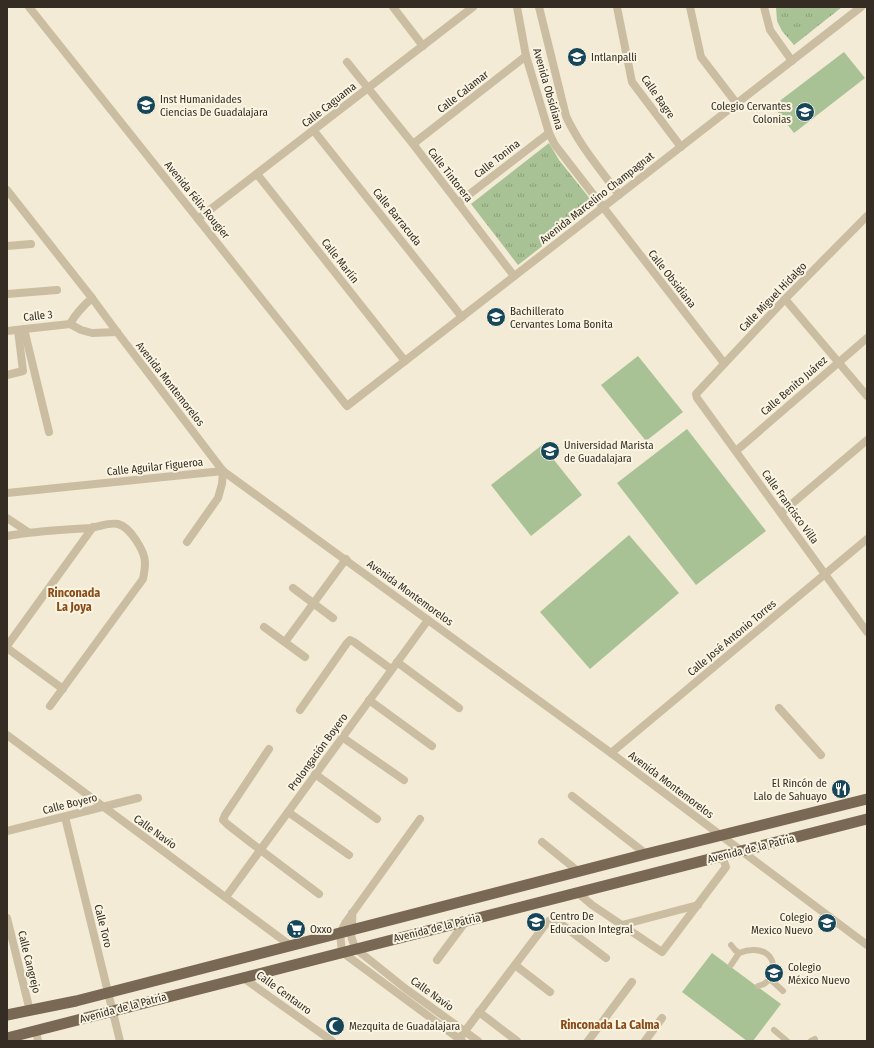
<svg xmlns="http://www.w3.org/2000/svg" width="874" height="1048" font-family="'Fira Sans Condensed',sans-serif">
<style>
.grass{fill:#a9c295}
.park{fill:url(#park-tufts)}
.lines{fill:none;stroke-linecap:round;stroke-linejoin:round}
.pedestrian{stroke:#cbbda1;stroke-width:6}
.minor{stroke:#cbbda1;stroke-width:8}
.primary{stroke:#786854;stroke-width:11}
.labels{text-anchor:middle;dominant-baseline:central;stroke-width:4;stroke-linejoin:round;paint-order:stroke}
.poi-label{font-size:11px;fill:#352d24;stroke:#faf4e2;text-anchor:start}
.street-label{font-size:11px;fill:#352d24;stroke:#faf4e2}
.neighbourhood-label{font-size:12px;font-weight:bold;fill:#8a4b17;stroke:#faf4e2}
</style>
<defs>
<pattern id="park-tufts" width="24" height="20" patternUnits="userSpaceOnUse"><rect width="24" height="20" fill="#a9c295"/><path d="M3 7l-1-3M5 7V3M7 7l1-3M15 17l-1-3M17 17v-4M19 17l1-3" fill="none" stroke="#8a9e79"/></pattern>
</defs>
<rect width="100%" height="100%" fill="#f3ebd5"/>
<g class="grass">
<path d="M844,52L865,78L794,133L773,106Z"/>
<path d="M638,356L683,412L646,441L601,385Z"/>
<path d="M687,429L766,531L696,585L617,483Z"/>
<path d="M542,445L582,495L531,536L491,485Z"/>
<path d="M629,535L679,593L590,669L540,612Z"/>
<path d="M712,953L781,1004L753,1041H747L682,992Z"/>
</g>
<g class="park">
<path d="M776,7H842L794,45L782,31L777,21Z"/>
<path d="M549,143L559,160L595,205L518,265L471,204Z"/>
</g>
<g class="lines">
<g class="pedestrian">
<path d="M731,945L735,950L739,953C760,944 781,955 770,979L783,991"/>
<path d="M731,965L739,953"/>
<path d="M758,986L764,984L770,979"/>
<path d="M774,1030L787,1041"/>
<path d="M811,1041L815,1039"/>
</g>
<g class="minor">
<path d="M29,7L347,406L861,7"/>
<path d="M393,7L423,46"/>
<path d="M517,7L526,56L549,133L555,145L724,363"/>
<path d="M539,7L566,116C579,145 601,170 619,195"/>
<path d="M617,7L632,82L681,147"/>
<path d="M690,7L701,57L737,104"/>
<path d="M764,7L770,30L792,61"/>
<path d="M347,62L413,144L514,276"/>
<path d="M314,131L462,317"/>
<path d="M413,144L526,56"/>
<path d="M257,174L405,361"/>
<path d="M7,190L92,298L117,332L223,471L611,753L867,945"/>
<path d="M458,203L549,133"/>
<path d="M867,216L785,299L696,394L697,398L867,632"/>
<path d="M198,219L473,7"/>
<path d="M7,246L31,244"/>
<path d="M7,294L57,290"/>
<path d="M785,299L867,396"/>
<path d="M70,324C76,313 83,306 92,298"/>
<path d="M24,329L49,432"/>
<path d="M7,331L70,324L81,330L92,333L117,332"/>
<path d="M7,375L23,371L18,330"/>
<path d="M736,451L867,338"/>
<path d="M7,493L223,471L222,484L218,498L187,542"/>
<path d="M781,513L867,440"/>
<path d="M7,518L28,532"/>
<path d="M7,536C35,531 62,530 90,528C99,527 109,522 118,524C130,527 145,551 145,563C145,568 144,574 143,579L50,706"/>
<path d="M293,588L333,618"/>
<path d="M264,627L305,657"/>
<path d="M285,642L346,559"/>
<path d="M7,646L93,527"/>
<path d="M7,648L63,689"/>
<path d="M397,662L459,708"/>
<path d="M369,700L432,746"/>
<path d="M779,708L821,755"/>
<path d="M300,710L347,643L350,640L354,642L391,669"/>
<path d="M7,735L291,946"/>
<path d="M342,737L404,780"/>
<path d="M269,749L225,815L223,820L227,824L250,842L319,894"/>
<path d="M611,753L867,539"/>
<path d="M315,774L377,819"/>
<path d="M572,796L646,854"/>
<path d="M288,812L349,855"/>
<path d="M65,817L120,1041"/>
<path d="M420,819L346,922L340,933L342,952L462,1041"/>
<path d="M7,831L138,798"/>
<path d="M542,842L579,872"/>
<path d="M578,893L592,905L662,952L726,867L722,856"/>
<path d="M226,897L428,620"/>
<path d="M352,913C353,920 352,923 351,929C350,936 353,943 356,949L406,989L478,1041"/>
<path d="M7,918L30,1011"/>
<path d="M622,925L698,905"/>
<path d="M437,960L466,921"/>
<path d="M515,965L550,992"/>
<path d="M242,977L332,1041"/>
<path d="M479,1012L517,1041"/>
<path d="M36,1031L38,1041"/>
<path d="M459,1039L545,925L550,920L557,921L606,958"/>
<path d="M588,1041L632,982"/>
<path d="M645,1041L662,1018"/>
</g>
<g class="primary">
<path d="M7,1015L76,1001L646,854L867,799"/>
<path d="M7,1038L867,819"/>
</g>
</g>
<defs>
<symbol id="school-disc" viewBox="-11 -11 22 22"><circle r="9.5" fill="#174659" stroke="#faf4e2"/><path d="M0-5L7-2L0 1L-7-2ZM-4 1L0 2.5L4 1V4Q0 6-4 4Z" fill="#fff"/></symbol>
<symbol id="university-disc" viewBox="-11 -11 22 22"><circle r="9.5" fill="#174659" stroke="#faf4e2"/><path d="M0-5L7-2L0 1L-7-2ZM-4 1L0 2.5L4 1V4Q0 6-4 4Z" fill="#fff"/></symbol>
<symbol id="restaurant-disc" viewBox="-11 -11 22 22"><circle r="9.5" fill="#174659" stroke="#faf4e2"/><path d="M-5-6h1v4h1v-4h1v4h1v-4h1v5L-1.5 .5V6h-2V.5L-5-1ZM5-6V6H3V1.5H1.5Q1.5-4 5-6Z" fill="#fff"/></symbol>
<symbol id="supermarket-disc" viewBox="-11 -11 22 22"><circle r="9.5" fill="#174659" stroke="#faf4e2"/><path d="M-6-5.5h2.5l.6 2H6L4.5 2H-2.5L-4.4-4H-6ZM-1.5 3.2a1.3 1.3 0 1 0 .1 0ZM3 3.2a1.3 1.3 0 1 0 .1 0Z" fill="#fff"/></symbol>
<symbol id="mosque-disc" viewBox="-11 -11 22 22"><circle r="9.5" fill="#174659" stroke="#faf4e2"/><path d="M3.5-4.9A6 6 0 1 0 3.5 4.9A5 5 0 1 1 3.5-4.9Z" fill="#fff"/></symbol>
</defs>
<g fill-rule="evenodd">
<use href="#school-disc" x="566" y="46" width="22" height="22"/>
<use href="#university-disc" x="135" y="94" width="22" height="22"/>
<use href="#school-disc" x="794" y="101" width="22" height="22"/>
<use href="#university-disc" x="485" y="306" width="22" height="22"/>
<use href="#university-disc" x="539" y="440" width="22" height="22"/>
<use href="#restaurant-disc" x="830" y="778" width="22" height="22"/>
<use href="#school-disc" x="525" y="911" width="22" height="22"/>
<use href="#university-disc" x="816" y="912" width="22" height="22"/>
<use href="#supermarket-disc" x="285" y="918" width="22" height="22"/>
<use href="#school-disc" x="763" y="962" width="22" height="22"/>
<use href="#mosque-disc" x="324" y="1015" width="22" height="22"/>
</g>
<g class="labels">
<g class="poi-label">
<text x="591" y="57">Intlanpalli</text>
<text x="160" y="99">Inst Humanidades<tspan x="160" dy="13">Ciencias De Guadalajara</tspan></text>
<text x="791" y="106" text-anchor="end">Colegio Cervantes<tspan x="791" dy="13">Colonias</tspan></text>
<text x="510" y="311">Bachillerato<tspan x="510" dy="13">Cervantes Loma Bonita</tspan></text>
<text x="564" y="445">Universidad Marista<tspan x="564" dy="13">de Guadalajara</tspan></text>
<text x="827" y="783" text-anchor="end">El Rincón de<tspan x="827" dy="13">Lalo de Sahuayo</tspan></text>
<text x="550" y="916">Centro De<tspan x="550" dy="13">Educacion Integral</tspan></text>
<text x="813" y="917" text-anchor="end">Colegio<tspan x="813" dy="13">Mexico Nuevo</tspan></text>
<text x="310" y="929">Oxxo</text>
<text x="788" y="967">Colegio<tspan x="788" dy="13">México Nuevo</tspan></text>
<text x="349" y="1026">Mezquita de Guadalajara</text>
</g>
<g class="street-label">
<text transform="translate(548 89) rotate(74)">Avenida Obsidiana</text>
<text transform="translate(463 92) rotate(-38)">Calle Calamar</text>
<text transform="translate(658 97) rotate(55)">Calle Bagre</text>
<text transform="translate(329 105) rotate(-38)">Calle Caguama</text>
<text transform="translate(497 159) rotate(-38)">Calle Tonina</text>
<text transform="translate(450 175) rotate(52)">Calle Tintorera</text>
<text transform="translate(597 198) rotate(-38)">Avenida Marcelino Champagnat</text>
<text transform="translate(197 200) rotate(51)">Avenida Félix Rougier</text>
<text transform="translate(397 217) rotate(51)">Calle Barracuda</text>
<text transform="translate(340 261) rotate(52)">Calle Marlín</text>
<text transform="translate(672 279) rotate(52)">Calle Obsidiana</text>
<text transform="translate(773 297) rotate(-46)">Calle Miguel Hidalgo</text>
<text transform="translate(38 316) rotate(-6)">Calle 3</text>
<text transform="translate(170 384) rotate(52)">Avenida Montemorelos</text>
<text transform="translate(794 386) rotate(-41)">Calle Benito Juárez</text>
<text transform="translate(155 467) rotate(-6)">Calle Aguilar Figueroa</text>
<text transform="translate(790 507) rotate(54)">Calle Francisco Villa</text>
<text transform="translate(410 593) rotate(36)">Avenida Montemorelos</text>
<text transform="translate(732 638) rotate(-40)">Calle José Antonio Torres</text>
<text transform="translate(318 752) rotate(-54)">Prolongación Boyero</text>
<text transform="translate(671 785) rotate(37)">Avenida Montemorelos</text>
<text transform="translate(70 804) rotate(-14)">Calle Boyero</text>
<text transform="translate(155 832) rotate(36)">Calle Navío</text>
<text transform="translate(751 849) rotate(-14)">Avenida de la Patria</text>
<text transform="translate(103 926) rotate(76)">Calle Toro</text>
<text transform="translate(437 928) rotate(-14)">Avenida de la Patria</text>
<text transform="translate(29 962) rotate(76)">Calle Cangrejo</text>
<text transform="translate(284 993) rotate(36)">Calle Centauro</text>
<text transform="translate(432 994) rotate(36)">Calle Navío</text>
<text transform="translate(123 1008) rotate(-15)">Avenida de la Patria</text>
</g>
<g class="neighbourhood-label">
<text x="74" y="593">Rinconada<tspan x="74" dy="14">La Joya</tspan></text>
<text x="610" y="1025">Rinconada La Calma</text>
</g>
</g>
<rect width="874" height="1048" fill="none" stroke="#352d24" stroke-width="16"/>
</svg>
